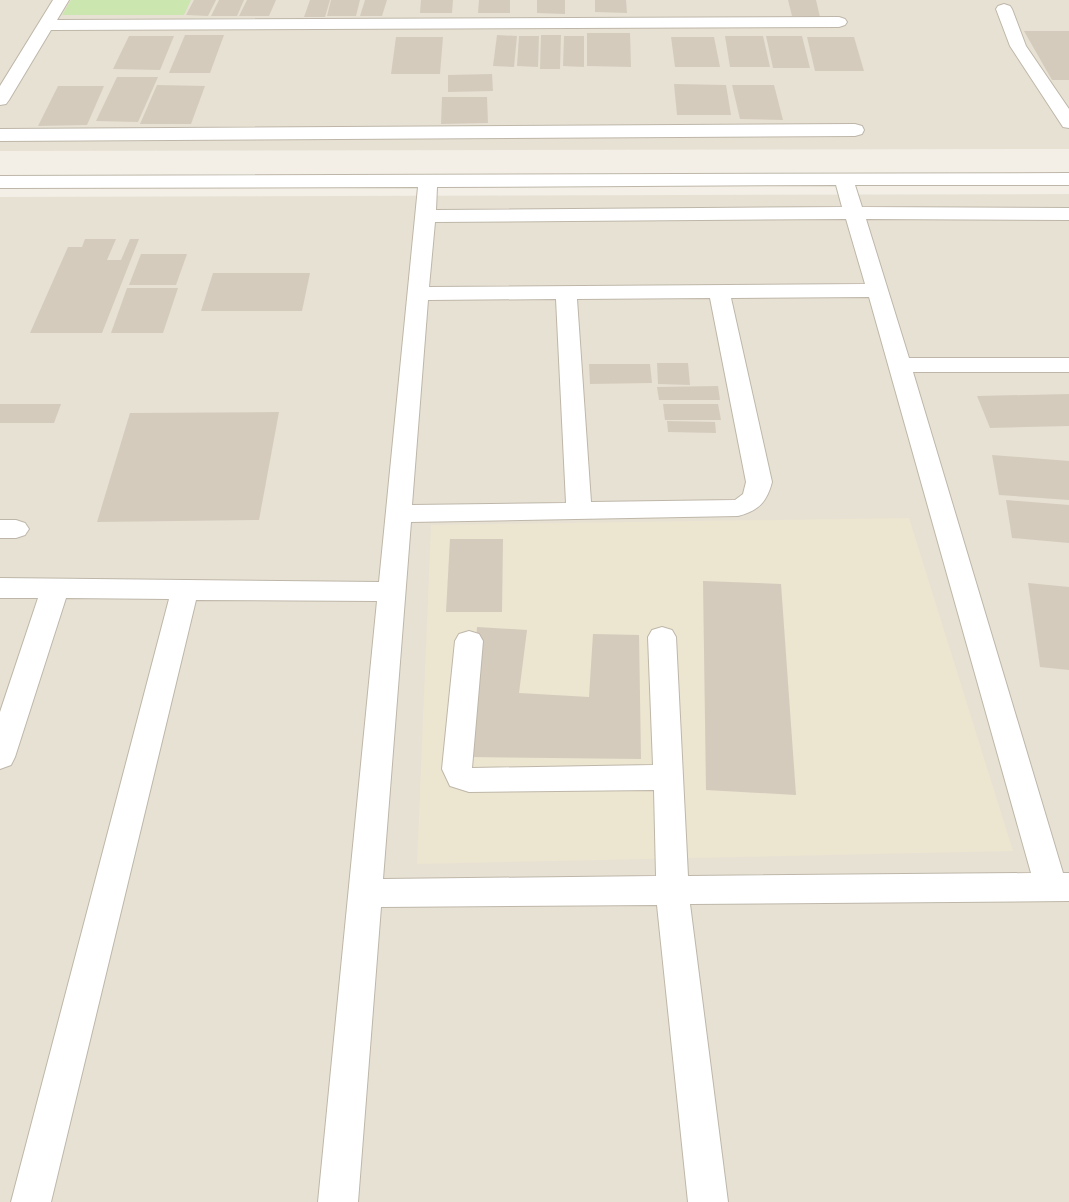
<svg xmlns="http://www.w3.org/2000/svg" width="1069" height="1202" font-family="'Fira Sans',sans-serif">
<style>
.residential{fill:#e7e1d4}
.education{fill:#ece5d0}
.green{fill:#cce6b0}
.building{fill:#d4cbbc}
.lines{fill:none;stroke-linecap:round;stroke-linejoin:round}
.minor-casing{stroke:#beb7a9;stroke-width:2}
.minor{fill:#fff;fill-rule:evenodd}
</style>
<rect width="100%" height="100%" fill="#f3efe6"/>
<g class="residential">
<path d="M0,0H1069V149L0,151Z"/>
<path d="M1069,194V1202H0V197Z"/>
</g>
<path class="education" d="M909,518L1013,851L417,864L431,525Z"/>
<path class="green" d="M71,0H191L184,15H62Z"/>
<g class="building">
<path d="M194,0H216L208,16L186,15Z"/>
<path d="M219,0H244L237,16H211Z"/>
<path d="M247,0H276L269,16H239Z"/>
<path d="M310,0H330L325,17H304Z"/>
<path d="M331,0H360L356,16H327Z"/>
<path d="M365,0H387L382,16H360Z"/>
<path d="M421,0H453L452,13H420Z"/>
<path d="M479,0H510V13H478Z"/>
<path d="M537,0H565V14L537,13Z"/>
<path d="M595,0H626L627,13L595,12Z"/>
<path d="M788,0H816L820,17L792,16Z"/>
<path d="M1024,31H1069V80H1052Z"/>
<path d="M587,33H630L631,67L587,66Z"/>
<path d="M185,35H224L210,73H169Z"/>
<path d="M497,35L517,36L514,67L493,66Z"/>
<path d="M541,35H561L560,69H540Z"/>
<path d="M129,36H174L160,70L113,69Z"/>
<path d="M519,36H539L538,67L517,66Z"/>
<path d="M564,36H584V67L563,66Z"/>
<path d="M725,36H763L770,67H730Z"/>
<path d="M766,36H802L810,68H773Z"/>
<path d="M396,37H443L440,74H391Z"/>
<path d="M671,37H714L720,67H675Z"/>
<path d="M807,37H854L864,71H815Z"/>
<path d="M492,74L493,91L448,92V75Z"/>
<path d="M117,77H158L138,122L96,121Z"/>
<path d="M674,84L726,85L731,115H677Z"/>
<path d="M157,85L205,86L191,124H140Z"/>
<path d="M732,85H774L783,120L740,119Z"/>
<path d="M58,86H104L87,125L38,126Z"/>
<path d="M442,97H487L488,123L441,124Z"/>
<path d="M85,239H116L107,260H121L130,239H139L102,333H30L68,247H82Z"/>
<path d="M141,254H187L176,285H129Z"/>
<path d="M213,273H310L302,311H201Z"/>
<path d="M127,288H178L163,333H111Z"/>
<path d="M657,363H688L690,385L658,384Z"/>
<path d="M589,364H650L652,383L590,384Z"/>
<path d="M718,386L720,400H659L657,387Z"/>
<path d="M1069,394V426L990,428L977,396Z"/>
<path d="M0,404H61L54,423H0Z"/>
<path d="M663,404H718L721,420H665Z"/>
<path d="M279,412L259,520L97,522L130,413Z"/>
<path d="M667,421L715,422L716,433L668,432Z"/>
<path d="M992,455L1069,461V500L999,495Z"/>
<path d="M1006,500L1069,505V543L1012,538Z"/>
<path d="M450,539H503L502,612H446Z"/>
<path d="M703,581L781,584L796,795L706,790Z"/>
<path d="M1028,583L1069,587V670L1040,667Z"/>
<path d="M477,627L527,630L519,693L589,697L593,634L639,635L641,759L468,757Z"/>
</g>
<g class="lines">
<defs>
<g id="minor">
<path d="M53,0H69L57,20L839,17L845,19L847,22L845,25L839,27L51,30L9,100L6,104L0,105V86Z"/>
<path d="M1004,4L1010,6L1012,9L1026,46L1069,109V128L1063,127L1010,46L996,9L998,6Z"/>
<path d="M855,124L862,126L864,130L862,134L855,136L0,141V129Z"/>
<path d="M1069,173V185H855L862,207L1069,208V220L866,219L909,358H1069V372H913L1063,873H1069V901L690,904L728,1202H688L657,905L381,907L358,1202H318L377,601L196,600L51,1202H11L169,599L66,598L15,757L11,765L0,769V712L38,598H0V578L379,582L418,187L0,188V176ZM836,185L842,207L436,210L437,187ZM846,219L865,284L429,287L435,222ZM869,297L1031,873L688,876L676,637L672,630L662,627L652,630L648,637L653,765L472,768L483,641L479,634L469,631L459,634L455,641L442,769L450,786L469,792L654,790L656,876L383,879L411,522L738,516C758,511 767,502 772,482L731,298ZM710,298L746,482L743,494L735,500L591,502L577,299ZM556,299L566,503L412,505L428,300Z"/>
<path d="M0,520H16L25,523L29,529L25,535L16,538H0Z"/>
</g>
</defs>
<use href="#minor" class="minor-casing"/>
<use href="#minor" class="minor"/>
</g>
</svg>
